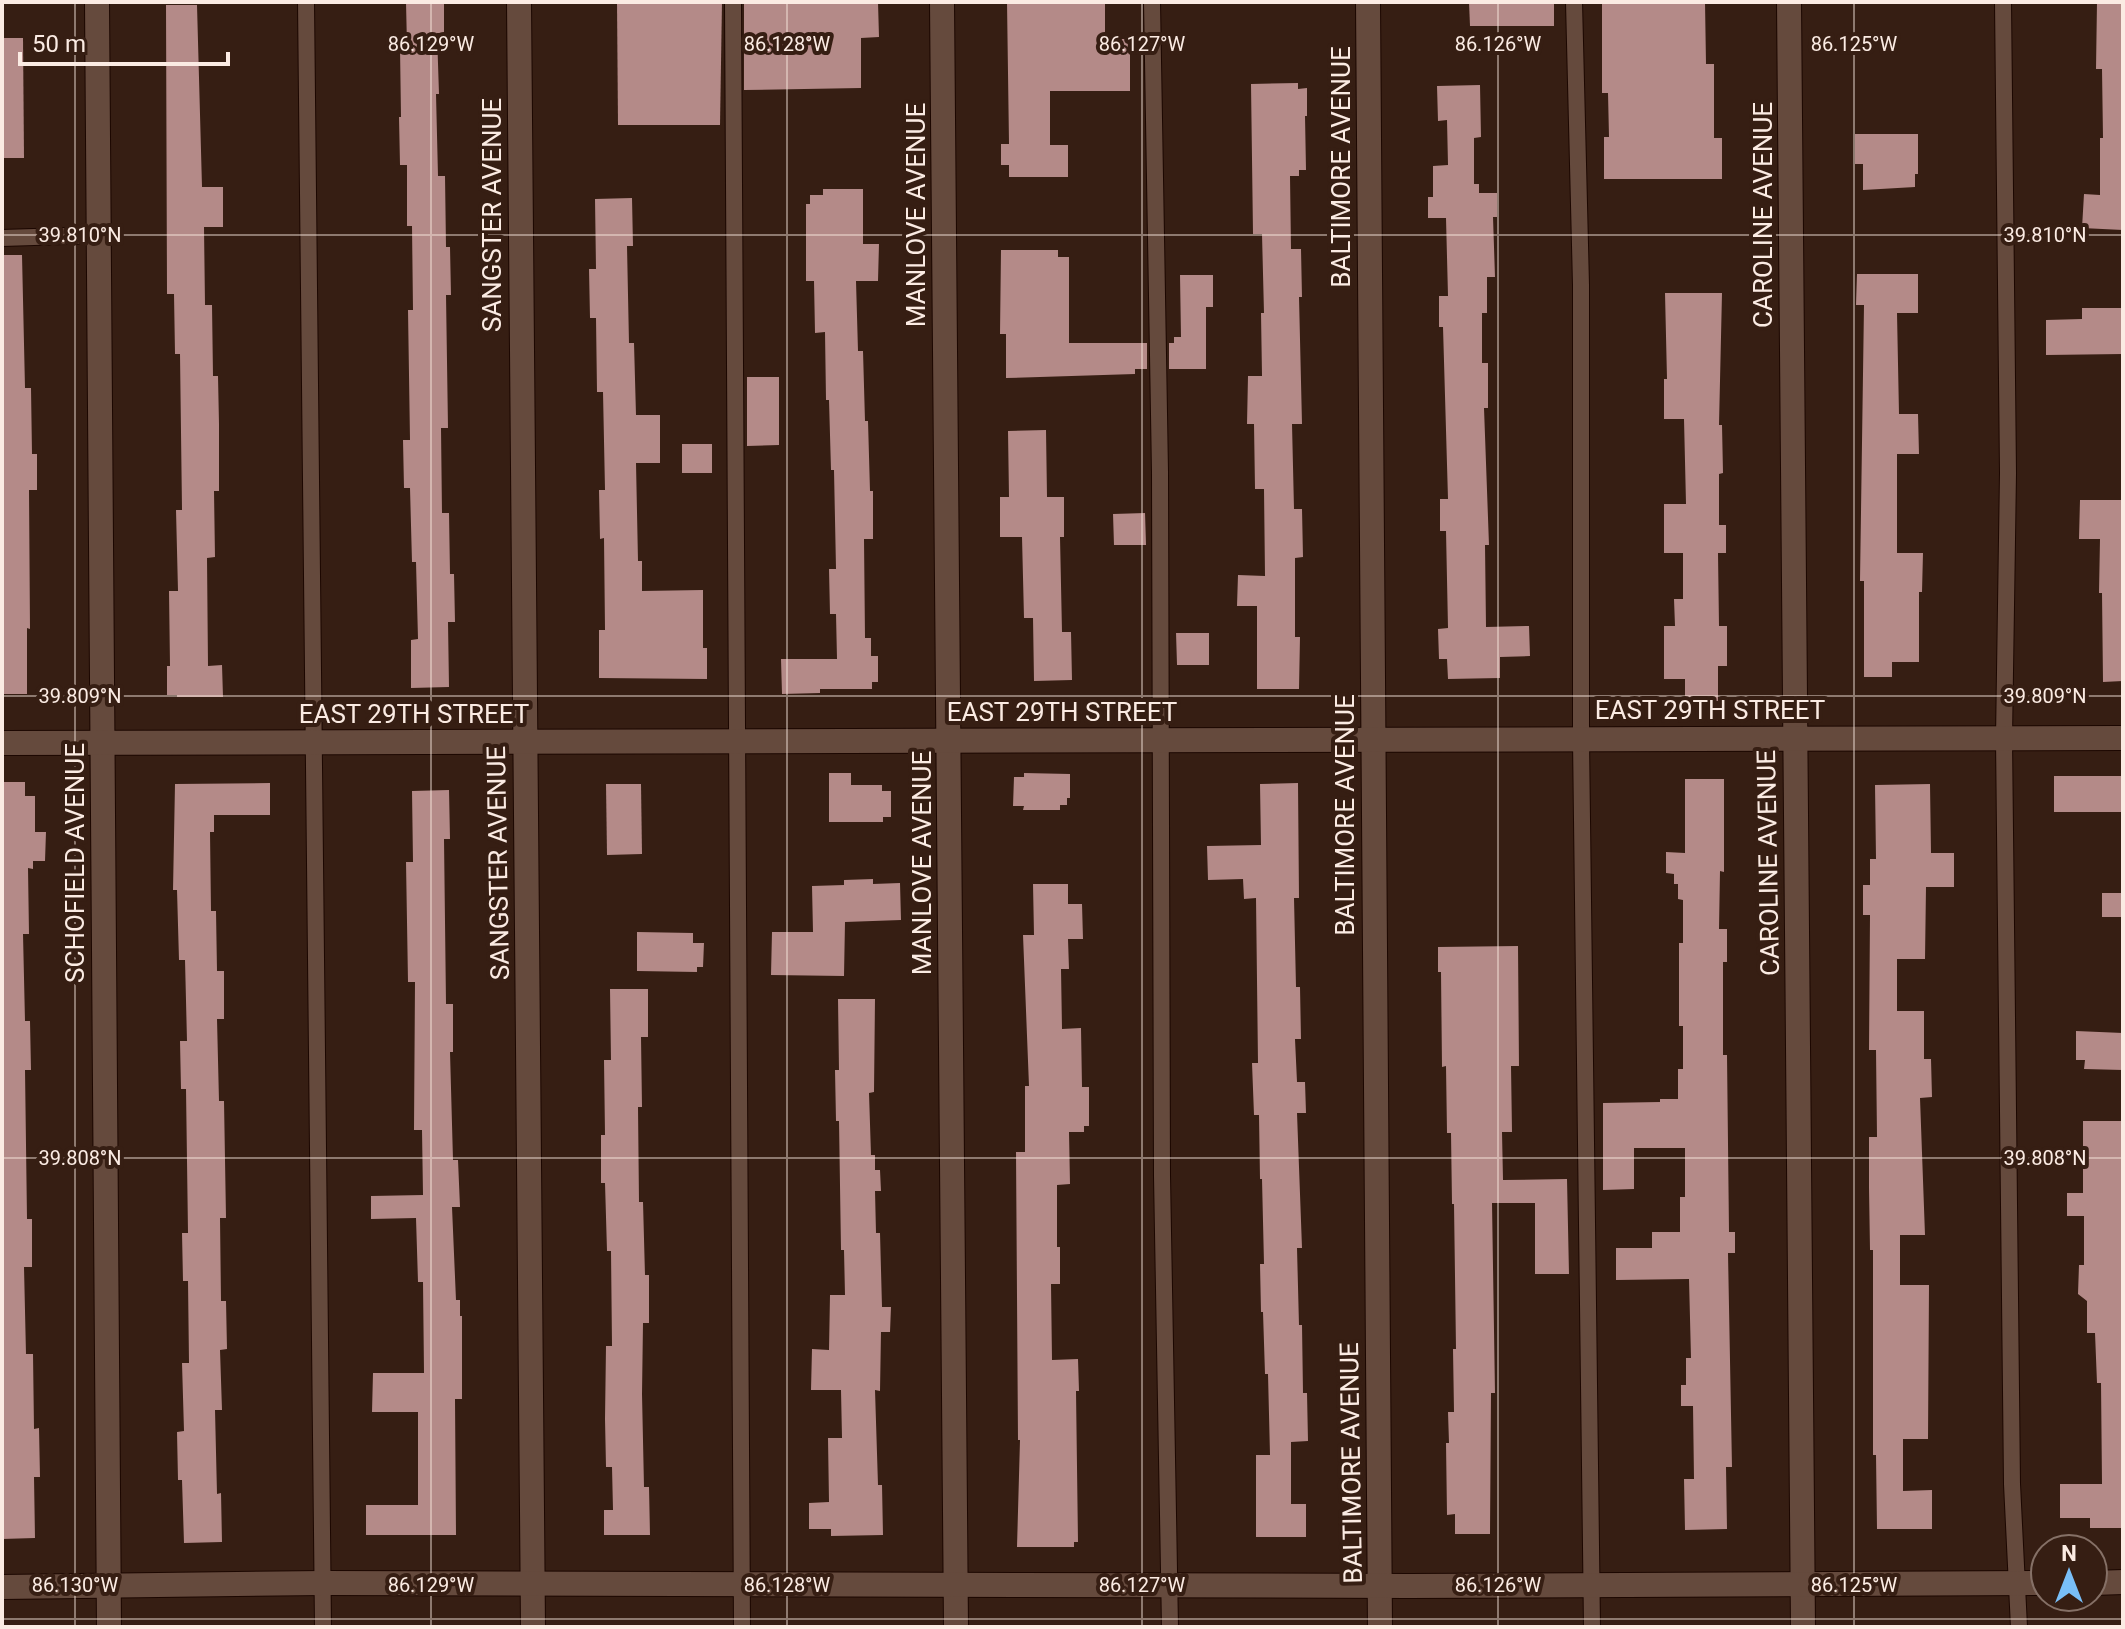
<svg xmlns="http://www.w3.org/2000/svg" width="2125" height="1629" font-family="Roboto,sans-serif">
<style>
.building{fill:#b48a88}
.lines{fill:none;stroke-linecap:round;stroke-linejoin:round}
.lane-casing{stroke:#1c0701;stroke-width:18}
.street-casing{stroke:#1c0701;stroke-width:26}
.lane{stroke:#654a3d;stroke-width:16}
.street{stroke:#654a3d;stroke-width:24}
.ticks{fill:none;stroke:#fbebe3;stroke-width:2;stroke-opacity:0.45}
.labels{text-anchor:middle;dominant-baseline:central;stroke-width:8;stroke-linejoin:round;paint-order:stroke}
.street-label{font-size:26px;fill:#fbebe3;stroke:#361e13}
.ticks-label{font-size:20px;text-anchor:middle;fill:#fbebe3;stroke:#361e13;stroke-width:8;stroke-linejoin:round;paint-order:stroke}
</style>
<rect width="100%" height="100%" fill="#361e13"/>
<g class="building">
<path d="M406,2H444V33H437L439,94H436L438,176H445L446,247H450L451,295H446L448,428H441L442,513H449L450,574H454L455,622H448L449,687L411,688V640L418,639L416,562H412L410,488H404L403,440H410L408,310H413L412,226H407V165H400L399,117H401L400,47L407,46Z"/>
<path d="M617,2H722L720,125H618Z"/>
<path d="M744,2H878L879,37L861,38V88L744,90Z"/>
<path d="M1007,2H1105V39H1130V91H1050V145H1068V177H1009V165H1001V144H1009Z"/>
<path d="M1469,2H1554V26H1470Z"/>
<path d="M1602,2H1705L1706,64H1714V138H1722V179H1604V137H1609L1608,93H1602Z"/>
<path d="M2097,2H2123V138H2103L2102,69H2096Z"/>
<path d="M166,5H197L202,187H223V227H204L205,305H212L213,376H218L219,424V491H214L215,557L207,558L208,666L222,665L223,697H177V695H167V666H170L169,591H178L176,510H182L180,354H175L174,294H167Z"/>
<path d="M2,38H23L24,158H2Z"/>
<path d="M1298,83V89L1307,88V116H1305L1306,170H1299V176H1290L1291,249H1301L1302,297H1299L1302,424H1292L1294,509H1302L1303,557L1295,558V637H1300L1299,689H1257V606H1237L1238,575L1265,576L1264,489H1255L1254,424H1247L1248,376H1262L1261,313H1264L1262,234H1253L1251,84Z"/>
<path d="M1480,85L1481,137L1474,138V184H1479V193H1497V217H1493L1495,277H1487V313H1482V363H1488V408H1484L1489,545H1485L1486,627L1529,626L1530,656L1500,657V678L1448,679L1447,659H1439L1438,629L1448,628L1446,531H1440V499H1448L1443,327H1439V296H1448L1446,218H1428V197H1433V166L1448,165L1447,120L1438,121L1437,86Z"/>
<path d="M1855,134H1918V174H1915V187L1863,190V164H1855Z"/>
<path d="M2100,138H2123V230L2082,228L2084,194L2100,195Z"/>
<path d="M823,189H863V244H879L878,281H856L858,351H863L865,421H868L870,491H873V539H864L865,638H871V656H878V682H872V689H820V693L782,694L781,659H837L836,614H830L829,569H836L834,470H831L829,400H826L825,332L815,333L814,281H806V204H810V195H823Z"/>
<path d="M632,198L633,246H627L629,343H634L636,415H660V463H636L638,561H642V591L703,590V648H707V679L599,678V630H605L604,538L600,539L599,490H605L603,392H597L596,318H590L589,269H596L595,199Z"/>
<path d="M1001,250H1058V257H1069V343H1147V369H1135V374L1006,378V334H1000Z"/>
<path d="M2,255H22L25,388H31L32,454H37V490H29L30,629L27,628V694H2Z"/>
<path d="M1857,274H1918V313H1897L1899,414H1918L1919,454H1897V553H1923L1922,592H1919V662H1892V677H1864V581H1860L1864,305H1856Z"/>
<path d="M1180,275H1213V307H1206V369H1169V343H1174V337H1181Z"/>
<path d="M1665,293H1722L1719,425H1722L1723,473L1719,474V525H1726V553H1718L1719,626H1727V666H1718V701H1685V679H1664V626H1675L1674,599H1683V553H1664V504H1686L1684,419H1664V379H1667Z"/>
<path d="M2082,308H2123V354L2046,355V320L2082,319Z"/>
<path d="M747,377H779V445L747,446Z"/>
<path d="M1046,430L1047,497H1064V537H1060L1062,632H1071L1072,680L1034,681L1033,618H1024L1022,537H1000V497H1009L1008,431Z"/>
<rect x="682" y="444" width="30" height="29"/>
<path d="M2080,500H2123V681L2103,682L2102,593H2099L2100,539H2079Z"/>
<path d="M1145,513L1146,545H1114L1113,514Z"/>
<path d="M1176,633H1209V665H1177Z"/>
<path d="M829,773H851V785H882V791H891V817H883V822H829Z"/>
<path d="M1024,773L1070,774V798H1067V805H1060V810H1023L1024,806H1013L1014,777H1024Z"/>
<rect x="2054" y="776" width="69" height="36"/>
<path d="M1685,779H1724V872L1720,871L1719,929H1727V962H1723V1055H1727L1729,1232H1735V1253H1728L1732,1467H1726L1727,1529L1685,1530L1684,1479H1694L1693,1406H1681V1385H1686V1358H1691L1689,1279L1616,1280V1248H1652V1232H1680V1197H1685V1148H1634V1189L1603,1190V1103L1660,1102V1099H1678V1069H1683V1026H1679V943H1683V900L1678,899V884H1674V874L1666,873V852L1685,853Z"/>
<path d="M2,782H25V796H35V832H46L45,861H33V869L28,868L29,934H23L25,1021H30L31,1070H25L27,1219H32V1267H24L26,1354H33L34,1429L39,1428L40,1477H34L35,1538L2,1539Z"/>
<path d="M270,783V815H214V832H210L211,911H216L217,971H224V1019H217L219,1101H224L226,1218H220L221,1301H226L227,1349L220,1350L222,1410H215L217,1494L221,1493L222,1542L184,1543L182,1480H178L177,1432L184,1431L182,1363H189L188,1281H183L182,1233H188L186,1089H181L180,1041H187L185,960H179L177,890H173L175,784Z"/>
<path d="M1298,783L1299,898H1294L1296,987H1300L1301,1039H1295L1297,1082H1305L1306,1113H1297L1302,1248H1297L1299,1325H1302L1303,1393H1307L1308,1441L1291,1442V1504H1306V1537H1256V1455H1270L1268,1374H1265L1263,1312H1261L1260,1264H1264L1262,1179H1260L1259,1115H1254L1252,1063H1258L1256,898L1244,899L1243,879L1208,880L1207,846L1261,845L1260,784Z"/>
<path d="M606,784H641L642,854L607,855Z"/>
<path d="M1930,784L1931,853H1954V887H1926L1925,959H1897V1011H1924V1059H1931L1932,1097L1920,1098L1925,1235H1900V1285H1929L1928,1439H1903V1491L1932,1490V1529H1877L1876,1455H1873V1250H1870L1869,1188V1137H1877L1876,1050H1869L1870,915H1863V885H1870V859H1876L1875,785Z"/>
<path d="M449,790L450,839H444L446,1004H453V1052H450L453,1160H458L460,1207H452L456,1300H460V1316H462V1399H455L456,1535H366V1505H418V1412H372L373,1373H424L423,1282H418L416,1218L371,1219V1196L423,1195L422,1130H414L415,982H408L406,862H413L412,791Z"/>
<path d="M873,879V884L900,883L901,920L845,922L844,976L771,975L772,932H813L812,886L844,885V880Z"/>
<path d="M1033,884H1068V904H1082L1083,939H1068L1069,969H1061L1062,1029L1081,1028L1082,1087H1089V1126H1084V1132H1069L1070,1184L1057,1185V1247H1060V1284H1051L1052,1360L1078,1359L1079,1391H1076L1078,1542H1074V1547H1017L1020,1440H1018L1016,1152H1025V1086H1029L1023,935H1034Z"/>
<rect x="2102" y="893" width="21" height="24"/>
<path d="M637,932L693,933V943H704L703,967H697V972L637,971Z"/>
<path d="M1518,946L1519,1066H1511L1512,1132H1502L1503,1180L1567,1179L1569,1274H1535V1203H1492L1495,1393H1491L1490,1534H1455V1514L1447,1515L1446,1443H1449L1448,1412H1454L1453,1349H1456L1454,1204H1452L1451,1133H1447L1446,1066L1442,1067L1441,972H1438V947Z"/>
<path d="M610,989H648V1037H641L642,1107H638L639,1202H643L645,1275H649V1323H643L642,1394L644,1487H649L650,1535H604V1510H613L612,1467H606L605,1419L606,1346H612L611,1251H607L605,1183H601V1135H605L604,1060H611Z"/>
<path d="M838,999H875L874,1092L869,1093L871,1155H875V1170H880L881,1191H875L876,1233H880L882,1307H891L890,1332H881L880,1391L875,1390L878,1485H882L883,1535L831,1536V1529H809V1503L829,1502L828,1438H842L841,1390H811L812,1349L829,1350L830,1295H845L844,1250H841L839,1121H836L835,1070H839Z"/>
<path d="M2076,1031L2123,1033V1070L2084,1069L2085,1060H2076Z"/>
<path d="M2083,1121H2123V1528H2090V1518H2060V1484H2102L2101,1383H2097L2095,1333H2087V1301L2078,1294L2079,1265H2084V1216H2067V1193H2083Z"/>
</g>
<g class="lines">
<defs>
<g id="lane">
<path d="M306,2L323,1627"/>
<path d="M733,2L742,1627"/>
<path d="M1152,2L1160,472L1162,1176L1170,1627"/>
<path d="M1574,2L1581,285V739L1592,1627"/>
<path d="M2003,2L2008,473L2004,738L2012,1484L2019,1627"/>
<path d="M2,238L98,235"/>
</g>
<g id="street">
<path d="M97,2L109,1627"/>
<path d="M519,2L533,1627"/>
<path d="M942,2L956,1627"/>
<path d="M1368,2L1380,1627"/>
<path d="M1789,2L1803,1627"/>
<path d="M2,743L2123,738"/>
<path d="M2093,1583L2123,1582"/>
<path d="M2,1587L323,1583L1409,1586L2045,1583"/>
</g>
</defs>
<use href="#lane" class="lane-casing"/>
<use href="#street" class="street-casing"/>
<use href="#lane" class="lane"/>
<use href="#street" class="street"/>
</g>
<path class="ticks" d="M75,2V1627M431,2V1627M787,2V1627M1142,2V1627M1498,2V1627M1854,2V1627M2,235H2123M2,696H2123M2,1158H2123M2,1619H2123"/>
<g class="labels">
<g class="street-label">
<text transform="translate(1341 167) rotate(-90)">BALTIMORE AVENUE</text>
<text transform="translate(492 215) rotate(-90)">SANGSTER AVENUE</text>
<text transform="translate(916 215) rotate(-90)">MANLOVE AVENUE</text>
<text transform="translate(1763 215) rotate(-90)">CAROLINE AVENUE</text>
<text x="1710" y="710">EAST 29TH STREET</text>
<text x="1062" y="712">EAST 29TH STREET</text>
<text x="414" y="714">EAST 29TH STREET</text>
<text transform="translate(1345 815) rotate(-90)">BALTIMORE AVENUE</text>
<text transform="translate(75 863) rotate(-90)">SCHOFIELD AVENUE</text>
<text transform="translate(498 863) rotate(-91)">SANGSTER AVENUE</text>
<text transform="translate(922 863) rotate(-90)">MANLOVE AVENUE</text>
<text transform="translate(1768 863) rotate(-91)">CAROLINE AVENUE</text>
<text transform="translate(1351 1463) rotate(-91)">BALTIMORE AVENUE</text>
</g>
</g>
<g class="ticks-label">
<text x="431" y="51">86.129°W</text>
<text x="787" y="51">86.128°W</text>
<text x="1142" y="51">86.127°W</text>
<text x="1498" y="51">86.126°W</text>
<text x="1854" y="51">86.125°W</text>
<text x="80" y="242">39.810°N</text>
<text x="2045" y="242">39.810°N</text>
<text x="80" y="703">39.809°N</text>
<text x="2045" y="703">39.809°N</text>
<text x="80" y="1165">39.808°N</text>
<text x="2045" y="1165">39.808°N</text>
<text x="75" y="1592">86.130°W</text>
<text x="431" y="1592">86.129°W</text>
<text x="787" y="1592">86.128°W</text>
<text x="1142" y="1592">86.127°W</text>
<text x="1498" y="1592">86.126°W</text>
<text x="1854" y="1592">86.125°W</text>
</g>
<rect width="2125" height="1629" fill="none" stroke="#fbebe3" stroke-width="8"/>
<g transform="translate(2069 1573)"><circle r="38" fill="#361e13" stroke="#857066" stroke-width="2"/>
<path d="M0-6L14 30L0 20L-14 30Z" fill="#79bff8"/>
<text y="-12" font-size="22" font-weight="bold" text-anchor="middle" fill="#fbebe3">N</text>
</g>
<path d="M20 52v12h208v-12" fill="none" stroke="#fbebe3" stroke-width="4"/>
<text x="32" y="52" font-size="24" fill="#fbebe3" stroke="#361e13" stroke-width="6" paint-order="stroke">50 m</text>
</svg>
